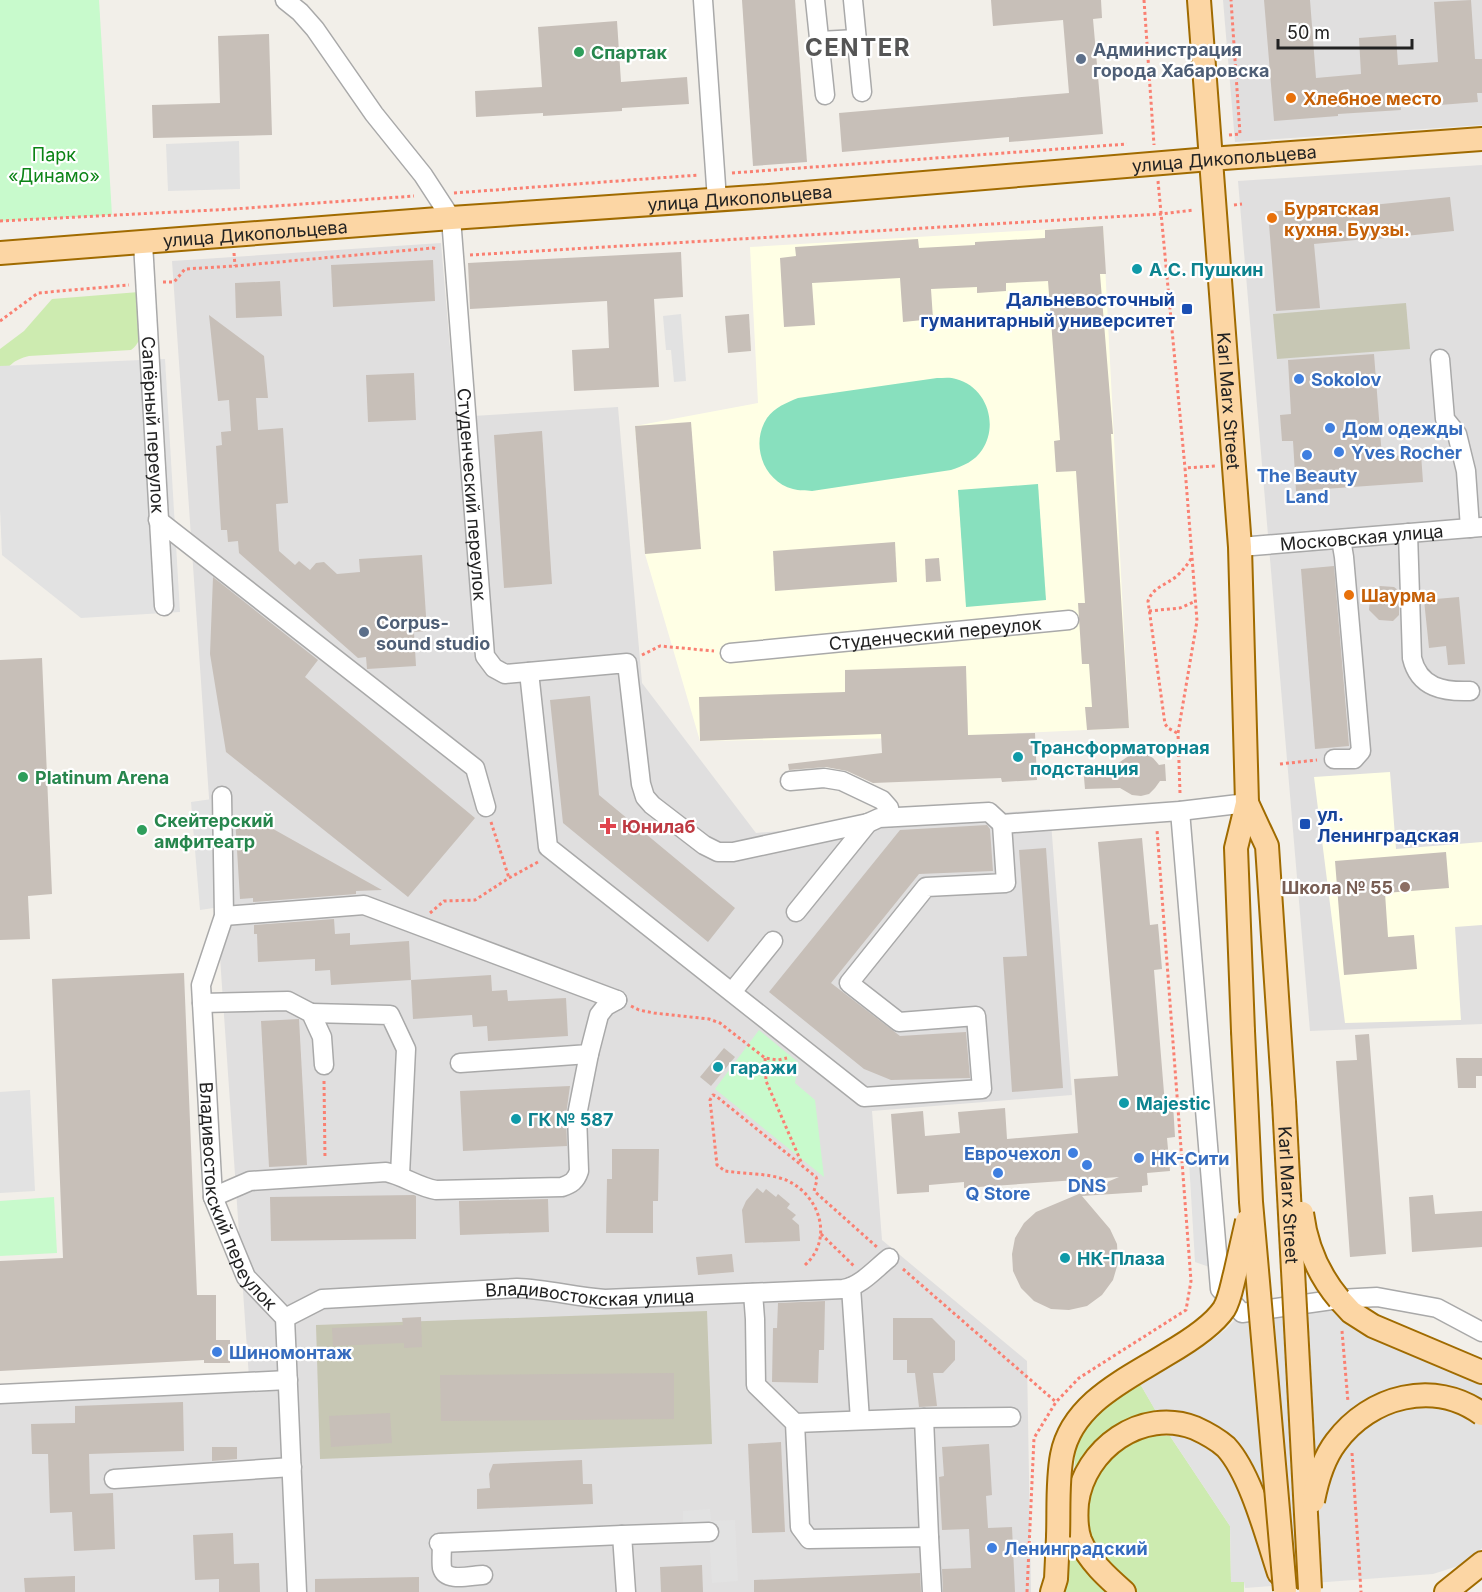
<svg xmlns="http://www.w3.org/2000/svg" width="1482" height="1592" font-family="Inter,sans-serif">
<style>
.residential{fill:#e0dfdf}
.education{fill:#ffffe5}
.construction{fill:#c7c7b4}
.grass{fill:#cdebb0}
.park{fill:#c8facc}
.pitch{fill:#88e0be}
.parking{fill:#e2e2e2}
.building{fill:#c7bfb8}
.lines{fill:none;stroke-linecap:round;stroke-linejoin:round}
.minor-casing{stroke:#a9a9a9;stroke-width:21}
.major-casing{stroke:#a06b00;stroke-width:26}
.path{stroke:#fa8072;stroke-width:3;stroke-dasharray:3 3;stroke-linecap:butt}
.minor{stroke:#fff;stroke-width:18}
.major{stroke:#fcd6a4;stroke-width:22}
.major-bridge-casing{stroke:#a06b00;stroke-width:26;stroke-linecap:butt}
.major-bridge{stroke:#fcd6a4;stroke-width:22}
.leisure-dot{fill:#2e9e5b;stroke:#fff;stroke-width:2}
.service-dot{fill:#5c6f8a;stroke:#fff;stroke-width:2}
.food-dot{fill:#e8710a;stroke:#fff;stroke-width:2}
.culture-dot{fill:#0f9aa8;stroke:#fff;stroke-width:2}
.transit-dot{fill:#1a4fb4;stroke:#fff;stroke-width:2}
.shop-dot{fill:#3f7fe0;stroke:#fff;stroke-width:2}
.health-dot{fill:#e0444e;stroke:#fff;stroke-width:2}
.education-dot{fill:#8d6e63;stroke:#fff;stroke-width:2}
.labels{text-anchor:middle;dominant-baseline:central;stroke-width:4.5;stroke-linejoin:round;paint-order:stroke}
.service-label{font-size:18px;font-weight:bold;fill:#4e5e75;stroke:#fff;text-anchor:start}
.leisure-label{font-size:18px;font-weight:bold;fill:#27864d;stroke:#fff;text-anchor:start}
.food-label{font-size:18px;font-weight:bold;fill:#c56008;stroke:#fff;text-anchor:start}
.park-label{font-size:18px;fill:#0c8416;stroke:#fff}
.street-label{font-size:18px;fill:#222;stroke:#fff}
.culture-label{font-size:18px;font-weight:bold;fill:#0d838f;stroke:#fff;text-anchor:start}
.transit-label{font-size:18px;font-weight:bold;fill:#164399;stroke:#fff;text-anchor:end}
.shop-label{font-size:18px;font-weight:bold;fill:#366cbe;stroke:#fff;text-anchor:start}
.health-label{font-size:18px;font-weight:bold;fill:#be3a42;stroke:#fff;text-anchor:start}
.education-label{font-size:18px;font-weight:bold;fill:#785e54;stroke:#fff;text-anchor:end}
.district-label{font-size:24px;font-weight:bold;letter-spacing:1.5px;fill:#555;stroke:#fff}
</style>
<rect width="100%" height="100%" fill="#f2efe9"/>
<g class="residential">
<path d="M1223,0H1482V125L1235,142Z"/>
<path d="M1482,165V1024L1310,1031L1238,181Z"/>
<path d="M441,243L456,417L618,407L642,683L756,833L1050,809L1072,1095L872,1111L882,1240L1027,1361L1031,1592H0V1391L249,1378L172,261Z"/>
</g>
<g class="education">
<path d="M1103,226L1129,728L917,738L700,741L645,554L635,426L758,403L750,247Z"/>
<path d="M1390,772L1396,849L1482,842V925L1455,927L1461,1020L1345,1023L1314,777Z"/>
</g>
<g class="construction">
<path d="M1406,303L1410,349L1277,359L1273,314Z"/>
<path d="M707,1311L712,1444L320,1459L316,1325Z"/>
</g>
<g class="grass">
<path d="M139,292C140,310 148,339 131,350L29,356C13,360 8,366 0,379V349L24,331L52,299Z"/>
<path d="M1139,1382L1156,1411L1138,1417L1074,1483C1075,1471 1074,1457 1077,1445C1086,1415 1115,1399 1139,1382Z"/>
<path d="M1155,1436H1170L1230,1526L1231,1582H1244V1592H1136C1118,1576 1098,1558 1090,1535C1079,1508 1094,1474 1113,1454C1124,1444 1141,1438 1155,1436Z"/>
<path d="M1069,1534L1104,1588L1105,1592H1061Z"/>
</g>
<g class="park">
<path d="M0,0H99L112,215L0,221Z"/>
<path d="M759,1030L799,1063L795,1083L815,1100L824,1177L715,1089Z"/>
<path d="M54,1197L57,1253L0,1256V1201Z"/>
</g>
<g class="pitch">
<path d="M937,378C943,378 951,377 956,379C987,387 999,425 982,450C975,461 963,466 951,470L812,491C806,490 799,491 793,489C763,481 750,444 767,418C775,407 786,403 798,398Z"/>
<path d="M1038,484L1046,600L966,607L958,490Z"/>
</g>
<g class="parking">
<path d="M239,141L240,189L168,191L166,144Z"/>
<path d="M681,314L686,381L674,382L671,350H666L663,316Z"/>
<path d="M165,359L180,612L81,618L2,555L0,509V366Z"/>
<path d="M219,798L234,905L200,910L191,802Z"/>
<path d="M30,1090L35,1191L0,1193V1092Z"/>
<path d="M1208,1151L1218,1270L1195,1262L1189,1161Z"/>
<path d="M1335,1303L1482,1378V1548L1476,1554L1458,1566L1433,1574L1245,1588L1244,1582H1231L1230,1526L1170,1436L1139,1382L1207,1344L1226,1329L1242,1313Z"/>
<path d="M710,1509L711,1521L735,1520L738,1581L712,1583L709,1532L683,1533V1511Z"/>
</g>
<g class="building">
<path d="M742,0H795L807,162L753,166Z"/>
<path d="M991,0H1101L1102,18L1093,19L1103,134L1009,142V137L842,152L839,113L1069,93L1063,20L993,26Z"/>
<path d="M1264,0H1310L1316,78L1361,74L1359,38L1396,35L1398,65L1438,62L1434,2L1471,0L1475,59H1482V93H1477L1478,102L1440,105V96L1400,98L1401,110L1338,114V116L1274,121Z"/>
<path d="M617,21L621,82L687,77L689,104L622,108V111L543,116V113L476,117L475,91L542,87L538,27Z"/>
<path d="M269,34L272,135L153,138L152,105L220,103L218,36Z"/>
<path d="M1450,197L1454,231L1366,240V239L1314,244L1320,308L1276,311L1268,212L1343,205V208Z"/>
<path d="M1103,226L1106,274H1100L1113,434H1111L1129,728L1087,730L1085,707H1092L1089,664H1082L1078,603H1085L1076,471L1056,472L1054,441L1060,440L1048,281L1006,283V291L977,293V287L931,289L933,319L903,322L900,278L812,283L815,325L784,327L780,258L796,256L795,247L918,239L919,248L975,245V242L1045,238V230Z"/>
<path d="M681,252L683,297L654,299L659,387L574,391L572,350L609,348L607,301L470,309L468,263Z"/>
<path d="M433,260L435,301L333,307L331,265Z"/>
<path d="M280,281L282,316L236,318L235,283Z"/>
<path d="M749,314L751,351L728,353L725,316Z"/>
<path d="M209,315L264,356L268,398H256L258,430L283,428L288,503L276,504L279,551L295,565L299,561L310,570L316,563L324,562L337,574L360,572L359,559L422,555L427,631L414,632L416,666L367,669L366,657L358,658L239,553L238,541L228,542L227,530H221L216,446L222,445L221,432L231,431L229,400L218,401Z"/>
<path d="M1374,354L1382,457L1421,454L1423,482L1296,491L1293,441H1282L1280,415L1291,414L1288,360Z"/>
<path d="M414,373L416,420L368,422L366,375Z"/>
<path d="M691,422L701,549L645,554L635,426Z"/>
<path d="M542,431L552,584L504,588L494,435Z"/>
<path d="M895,542L897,582L775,591L773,551Z"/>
<path d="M939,558L941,581L926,582L925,559Z"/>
<path d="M1334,566L1349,746L1315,749L1301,569Z"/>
<path d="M213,577L318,660L305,677L475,818L408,897L226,752L210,654Z"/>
<path d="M1380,586L1394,587L1399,591V615L1393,621L1379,620L1369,610L1370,596Z"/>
<path d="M1459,597L1465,664L1448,665L1446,646L1429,648L1424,600Z"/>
<path d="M42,658L52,894L28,896L30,939L0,940V660Z"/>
<path d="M966,666L968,735L1035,733L1037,780L1002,782L1001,778L873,783L847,771L826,767L789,770L788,764L882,753L881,734L700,741L699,697L845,692V670Z"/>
<path d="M590,696L599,795L735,908L708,942L563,823L550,700Z"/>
<path d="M1138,753L1146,754L1153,758L1159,765L1165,764L1166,781H1160L1155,788L1149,794L1141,796L1132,795L1120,788L1085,789L1083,766L1117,764L1130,755Z"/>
<path d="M250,816L382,890L356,891V894L253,902V898L240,899L235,817Z"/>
<path d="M987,825L990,829L993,871L919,874L831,983L900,1036L966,1032L970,1078L891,1080L864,1069L769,992L900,830Z"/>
<path d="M1142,838L1150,925L1158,924L1162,969L1154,970L1165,1105L1173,1104L1175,1137L1167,1138L1170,1171L1147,1173L1148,1185L1142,1186V1192L1082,1196L1110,1229L1117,1244L1118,1263L1113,1280L1102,1295L1087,1306L1069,1310L1051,1309L1034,1301L1021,1288L1013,1271L1012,1254L1015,1238L1024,1223L1036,1212L1119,1177L964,1188V1182L929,1185V1192L897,1194L891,1114L923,1111L925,1136L960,1133L958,1112L1005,1108L1007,1139L1078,1133L1074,1079L1118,1076L1098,842Z"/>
<path d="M1046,848L1063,1088L1012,1092L1003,957L1027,956L1019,850Z"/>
<path d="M1446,852L1449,888L1385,893L1388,937L1414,935L1417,969L1344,975L1335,861Z"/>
<path d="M334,919L335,934L350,933V945L409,941L411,980L331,985L330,970L315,971V959L258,962L257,934H254V925Z"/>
<path d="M184,973L197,1295H216V1340H230V1363H204V1360L0,1371V1261L63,1258L52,979Z"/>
<path d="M491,975L492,991L507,990L508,1001L566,998L568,1036L488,1041L487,1026L473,1027L472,1015L413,1019L411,980Z"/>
<path d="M299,1019L307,1165L269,1167L261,1021Z"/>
<path d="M1369,1034L1386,1254L1350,1257L1336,1061L1357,1060L1355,1035Z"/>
<path d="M724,1048L735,1057L711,1086L700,1077Z"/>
<path d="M1456,1058H1482V1076H1476V1088H1458Z"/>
<path d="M570,1086L566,1115L567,1146L463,1151L460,1091Z"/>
<path d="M612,1149H659L658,1201H653V1233H606L607,1179H612Z"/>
<path d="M757,1188L763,1193L766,1189L776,1197L778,1194L790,1204L787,1208L796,1215L792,1219L799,1225L800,1241L745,1243L742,1210L746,1201Z"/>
<path d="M414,1195L416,1196V1239L271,1241L270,1197Z"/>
<path d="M1433,1195L1435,1214L1482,1211V1247L1412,1252L1409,1197Z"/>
<path d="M548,1199L549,1232L460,1235L459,1201Z"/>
<path d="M732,1254L734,1272L698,1275L696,1257Z"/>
<path d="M825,1301L824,1350H819L818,1383L772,1382L773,1328H777L778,1303Z"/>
<path d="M421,1317L422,1347L404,1348V1343L333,1346L332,1328L403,1325L402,1318Z"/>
<path d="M893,1318H932L955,1341V1360L943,1373H933L937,1406L919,1407L915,1373H907V1360H893Z"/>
<path d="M674,1373V1419L441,1421L440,1375Z"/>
<path d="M183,1402L184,1451L89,1454L90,1494L113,1493L115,1549L74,1551L72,1512L50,1513L48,1454H32L31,1424L75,1423V1406Z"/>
<path d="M390,1413L392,1443L331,1447L329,1416Z"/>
<path d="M781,1442L785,1532L752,1533L748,1444Z"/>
<path d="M989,1444L992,1495L986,1496L988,1528L1012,1527L1015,1592H943L942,1569L971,1568L969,1529L942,1530L939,1477L944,1476L942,1447Z"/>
<path d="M212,1447H237V1459L212,1461Z"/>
<path d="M582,1460L583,1484H592L593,1504L477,1509V1489L490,1488L489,1474L493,1464Z"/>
<path d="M233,1533L234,1564L259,1563L260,1592H219V1579L195,1580L193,1535Z"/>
<path d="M702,1565L703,1592H661L660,1567Z"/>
<path d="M920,1573L921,1592H754V1580Z"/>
<path d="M75,1576V1592H25L24,1578Z"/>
<path d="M419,1577V1592H315V1579Z"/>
</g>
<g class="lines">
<defs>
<g id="minor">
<path id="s1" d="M285,0L300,12L315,29L374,114L423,175L451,218L485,656L494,668L505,674L627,663L641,784L645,797L652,805L704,845L718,852H733L868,823"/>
<path d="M703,0L717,200"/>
<path d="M815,0L825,95"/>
<path d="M853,0L862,92"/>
<path d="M819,41L857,39"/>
<path id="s2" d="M143,243L164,606"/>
<path d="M1440,359L1445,419L1457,434L1466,471L1470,528"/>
<path d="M158,520L475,768L486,807"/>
<path d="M1408,533L1412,658C1419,688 1444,692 1470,691"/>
<path id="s3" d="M1240,547L1482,527"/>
<path id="s4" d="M730,653L1069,620"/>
<path d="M529,672L548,847L864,1097L982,1089L976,1016L899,1022L849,983L926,887L1006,883L1002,824"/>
<path d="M1334,759H1354L1361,751L1344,557L1341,539"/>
<path d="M790,781L824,778L842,781L882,800L889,808L891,817"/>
<path id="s5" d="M222,796L224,916L201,985L213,1197L246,1277L285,1318L297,1592"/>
<path d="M1180,811L1220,1289L1242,1313L1339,1299L1377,1297L1437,1308L1482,1332"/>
<path d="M796,912L868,823L879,818L989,812L1002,824L1180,811L1247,803"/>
<path d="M224,916L364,905L617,1000"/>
<path d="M732,992L773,941"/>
<path d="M202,1003L288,1001L311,1013L322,1037L324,1065"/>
<path d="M311,1013L390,1015L406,1049L400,1175"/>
<path d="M460,1063L589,1054L599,1015L606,1006L617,1000"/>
<path d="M213,1197L250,1181L386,1172C404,1176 418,1187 436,1190L562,1187C571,1184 576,1181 579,1171L577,1115L589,1054"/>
<path d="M851,1287L860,1420"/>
<path d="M753,1293L755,1319L756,1385L795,1423L800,1527L809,1539L929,1537L932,1592"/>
<path id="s6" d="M285,1318L322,1299L517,1288C547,1289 575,1297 605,1299L843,1289C861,1286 875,1269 889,1258"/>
<path d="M0,1394L288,1380"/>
<path d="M924,1418L1011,1417"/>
<path d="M795,1423L924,1418L929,1537"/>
<path d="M114,1479L292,1467"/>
<path d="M439,1543L622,1535"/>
<path d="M442,1543C442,1551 441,1561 442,1568C446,1583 472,1575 483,1575"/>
<path d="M626,1592L622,1535L709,1532"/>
</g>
<g id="major">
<path id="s7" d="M1199,0L1240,547L1247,803L1236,848L1243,1031"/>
<path id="s8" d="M0,253L451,218L769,196L1210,159L1482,139"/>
<path d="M1247,803L1267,846L1284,1102"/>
<path d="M1339,1299L1351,1312L1373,1326L1482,1372"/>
<path d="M1052,1592L1056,1579L1058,1537"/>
<path d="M1124,1592C1108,1578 1088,1560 1080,1540C1076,1529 1076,1515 1077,1503C1084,1449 1142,1407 1195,1428C1206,1433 1217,1439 1226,1447C1251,1474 1267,1537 1279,1573"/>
<path d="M1446,1592L1482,1563"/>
</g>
</defs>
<use href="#minor" class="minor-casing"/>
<use href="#major" class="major-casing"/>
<g class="path">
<path d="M1144,0L1154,145"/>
<path d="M1229,135L1240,134L1231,0"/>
<path d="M732,173L1127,144"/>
<path d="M1158,181L1185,468"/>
<path d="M454,193L699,175"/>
<path d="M1234,205L1242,204"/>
<path d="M0,221L234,209L414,196"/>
<path d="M234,253L235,266"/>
<path d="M470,255L1161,214L1194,210"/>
<path d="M163,282H174L185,269L235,266L433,248L437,249"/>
<path d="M0,321L38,293L129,285"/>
<path d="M1149,611L1180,608L1196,601"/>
<path d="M642,655L660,646L714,651"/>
<path d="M1177,733L1168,728L1165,724L1148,601C1153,587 1166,585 1177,576C1183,570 1188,564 1192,557"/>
<path d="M1280,764L1317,760"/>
<path d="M1180,793L1178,733L1197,621L1185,468L1215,466"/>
<path d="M491,822L509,878"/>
<path d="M430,913L444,901L475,900L509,878L538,862"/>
<path d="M631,1006L639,1010L654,1013L709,1019L720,1023L765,1058L778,1060L787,1058"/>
<path d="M765,1058L766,1081L802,1164"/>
<path d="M324,1081L325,1159"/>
<path d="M821,1234L854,1266"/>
<path d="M805,1265C834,1239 820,1195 786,1180C768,1173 745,1174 725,1171L717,1165L710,1100L713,1095L716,1096L816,1177L817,1180L814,1191L877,1247"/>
<path d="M903,1269L1056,1402"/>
<path d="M1342,1331L1348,1402"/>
<path d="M1352,1453L1361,1592"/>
<path d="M1027,1592L1034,1438L1056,1402L1079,1378L1186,1310L1191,1281L1157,830"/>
</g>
<use href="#minor" class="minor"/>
<use href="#major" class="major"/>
<defs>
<g id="major-bridge">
<path d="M1243,1031L1251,1202L1285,1590"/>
<path id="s9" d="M1284,1102L1310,1589"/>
<path d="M1302,1213C1306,1245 1318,1274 1339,1299"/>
<path d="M1313,1501C1317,1480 1323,1459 1336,1442C1370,1396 1434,1379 1482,1414"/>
<path d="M1058,1537C1059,1510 1057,1481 1062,1455C1072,1403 1127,1379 1167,1354C1186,1343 1212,1327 1224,1309C1230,1299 1232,1285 1235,1274C1239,1256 1243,1238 1247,1221"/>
</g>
</defs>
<use href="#major-bridge" class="major-bridge-casing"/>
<use href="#major-bridge" class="major-bridge"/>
</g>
<g class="leisure-dot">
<circle cx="579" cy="52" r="6"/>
<circle cx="23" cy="777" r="6"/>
<circle cx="142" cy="830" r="6"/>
</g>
<g class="service-dot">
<circle cx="1081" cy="59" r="6"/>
<circle cx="364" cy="632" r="6"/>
</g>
<g class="food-dot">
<circle cx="1291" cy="98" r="6"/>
<circle cx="1272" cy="218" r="6"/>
<circle cx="1349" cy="595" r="6"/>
</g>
<g class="culture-dot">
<circle cx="1137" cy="269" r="6"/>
<circle cx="1018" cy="757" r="6"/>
<circle cx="718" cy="1067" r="6"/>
<circle cx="1124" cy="1103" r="6"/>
<circle cx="516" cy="1119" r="6"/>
<circle cx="1065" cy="1258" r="6"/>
</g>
<g class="transit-dot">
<rect x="1181" y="303" width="12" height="12" rx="3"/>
<rect x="1299" y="818" width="12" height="12" rx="3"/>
</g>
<g class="shop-dot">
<circle cx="1299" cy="379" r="6"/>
<circle cx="1330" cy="428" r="6"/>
<circle cx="1339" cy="452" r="6"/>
<circle cx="1307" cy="455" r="6"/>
<circle cx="1073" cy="1153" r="6"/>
<circle cx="1139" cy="1158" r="6"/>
<circle cx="1087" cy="1165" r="6"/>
<circle cx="998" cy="1173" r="6"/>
<circle cx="217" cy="1352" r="6"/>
<circle cx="992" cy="1548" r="6"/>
</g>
<path class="health-dot" d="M605 817h6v6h6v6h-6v6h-6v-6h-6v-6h6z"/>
<circle class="education-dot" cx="1405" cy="887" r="6"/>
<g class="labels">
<g class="service-label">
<text x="1093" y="49">Администрация<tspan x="1093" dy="21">города Хабаровска</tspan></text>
<text x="376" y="622">Corpus-<tspan x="376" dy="21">sound studio</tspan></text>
</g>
<g class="leisure-label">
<text x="591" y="52">Спартак</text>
<text x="35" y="777">Platinum Arena</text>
<text x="154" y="820">Скейтерский<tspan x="154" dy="21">амфитеатр</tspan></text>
</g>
<g class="food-label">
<text x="1303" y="98">Хлебное место</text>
<text x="1284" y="208">Бурятская<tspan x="1284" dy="21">кухня. Буузы.</tspan></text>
<text x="1361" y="595">Шаурма</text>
</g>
<g class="park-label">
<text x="54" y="154">Парк<tspan x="54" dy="21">«Динамо»</tspan></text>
</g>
<g class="street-label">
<text stroke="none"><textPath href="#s8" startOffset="1228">улица Дикопольцева</textPath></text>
<text stroke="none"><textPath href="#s8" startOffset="742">улица Дикопольцева</textPath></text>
<text stroke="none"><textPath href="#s8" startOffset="256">улица Дикопольцева</textPath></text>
<text stroke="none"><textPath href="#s7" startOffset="402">Karl Marx Street</textPath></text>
<text stroke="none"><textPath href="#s2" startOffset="182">Сапёрный переулок</textPath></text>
<text stroke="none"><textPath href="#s1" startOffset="552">Студенческий переулок</textPath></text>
<text stroke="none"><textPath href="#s3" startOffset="122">Московская улица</textPath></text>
<text stroke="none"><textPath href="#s4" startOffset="206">Студенческий переулок</textPath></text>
<text stroke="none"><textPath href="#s5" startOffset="411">Владивостокский переулок</textPath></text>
<text stroke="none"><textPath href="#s9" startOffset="93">Karl Marx Street</textPath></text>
<text stroke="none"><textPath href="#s6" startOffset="310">Владивостокская улица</textPath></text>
</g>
<g class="culture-label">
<text x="1149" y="269">А.С. Пушкин</text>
<text x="1030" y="747">Трансформаторная<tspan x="1030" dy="21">подстанция</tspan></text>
<text x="730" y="1067">гаражи</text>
<text x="1136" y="1103">Majestic</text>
<text x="528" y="1119">ГК № 587</text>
<text x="1077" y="1258">НК-Плаза</text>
</g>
<g class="transit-label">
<text x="1175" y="299">Дальневосточный<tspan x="1175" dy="21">гуманитарный университет</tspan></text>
<text x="1317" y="814" text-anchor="start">ул.<tspan x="1317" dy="21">Ленинградская</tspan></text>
</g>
<g class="shop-label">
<text x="1311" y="379">Sokolov</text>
<text x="1342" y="428">Дом одежды</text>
<text x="1351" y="452">Yves Rocher</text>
<text x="1307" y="475" text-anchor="middle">The Beauty<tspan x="1307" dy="21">Land</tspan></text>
<text x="1061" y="1153" text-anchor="end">Еврочехол</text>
<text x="1151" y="1158">НК-Сити</text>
<text x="1087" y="1185" text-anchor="middle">DNS</text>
<text x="998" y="1193" text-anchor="middle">Q Store</text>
<text x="229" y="1352">Шиномонтаж</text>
<text x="1004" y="1548">Ленинградский</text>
</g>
<g class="health-label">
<text x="622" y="826">Юнилаб</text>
</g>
<g class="education-label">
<text x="1393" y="887">Школа № 55</text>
</g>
<g class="district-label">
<text x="858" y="47">CENTER</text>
</g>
</g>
<path d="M1278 39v9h134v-9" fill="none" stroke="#222222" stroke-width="3"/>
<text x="1287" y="39" font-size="18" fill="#222222" stroke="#ffffff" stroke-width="4.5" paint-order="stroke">50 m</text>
</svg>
